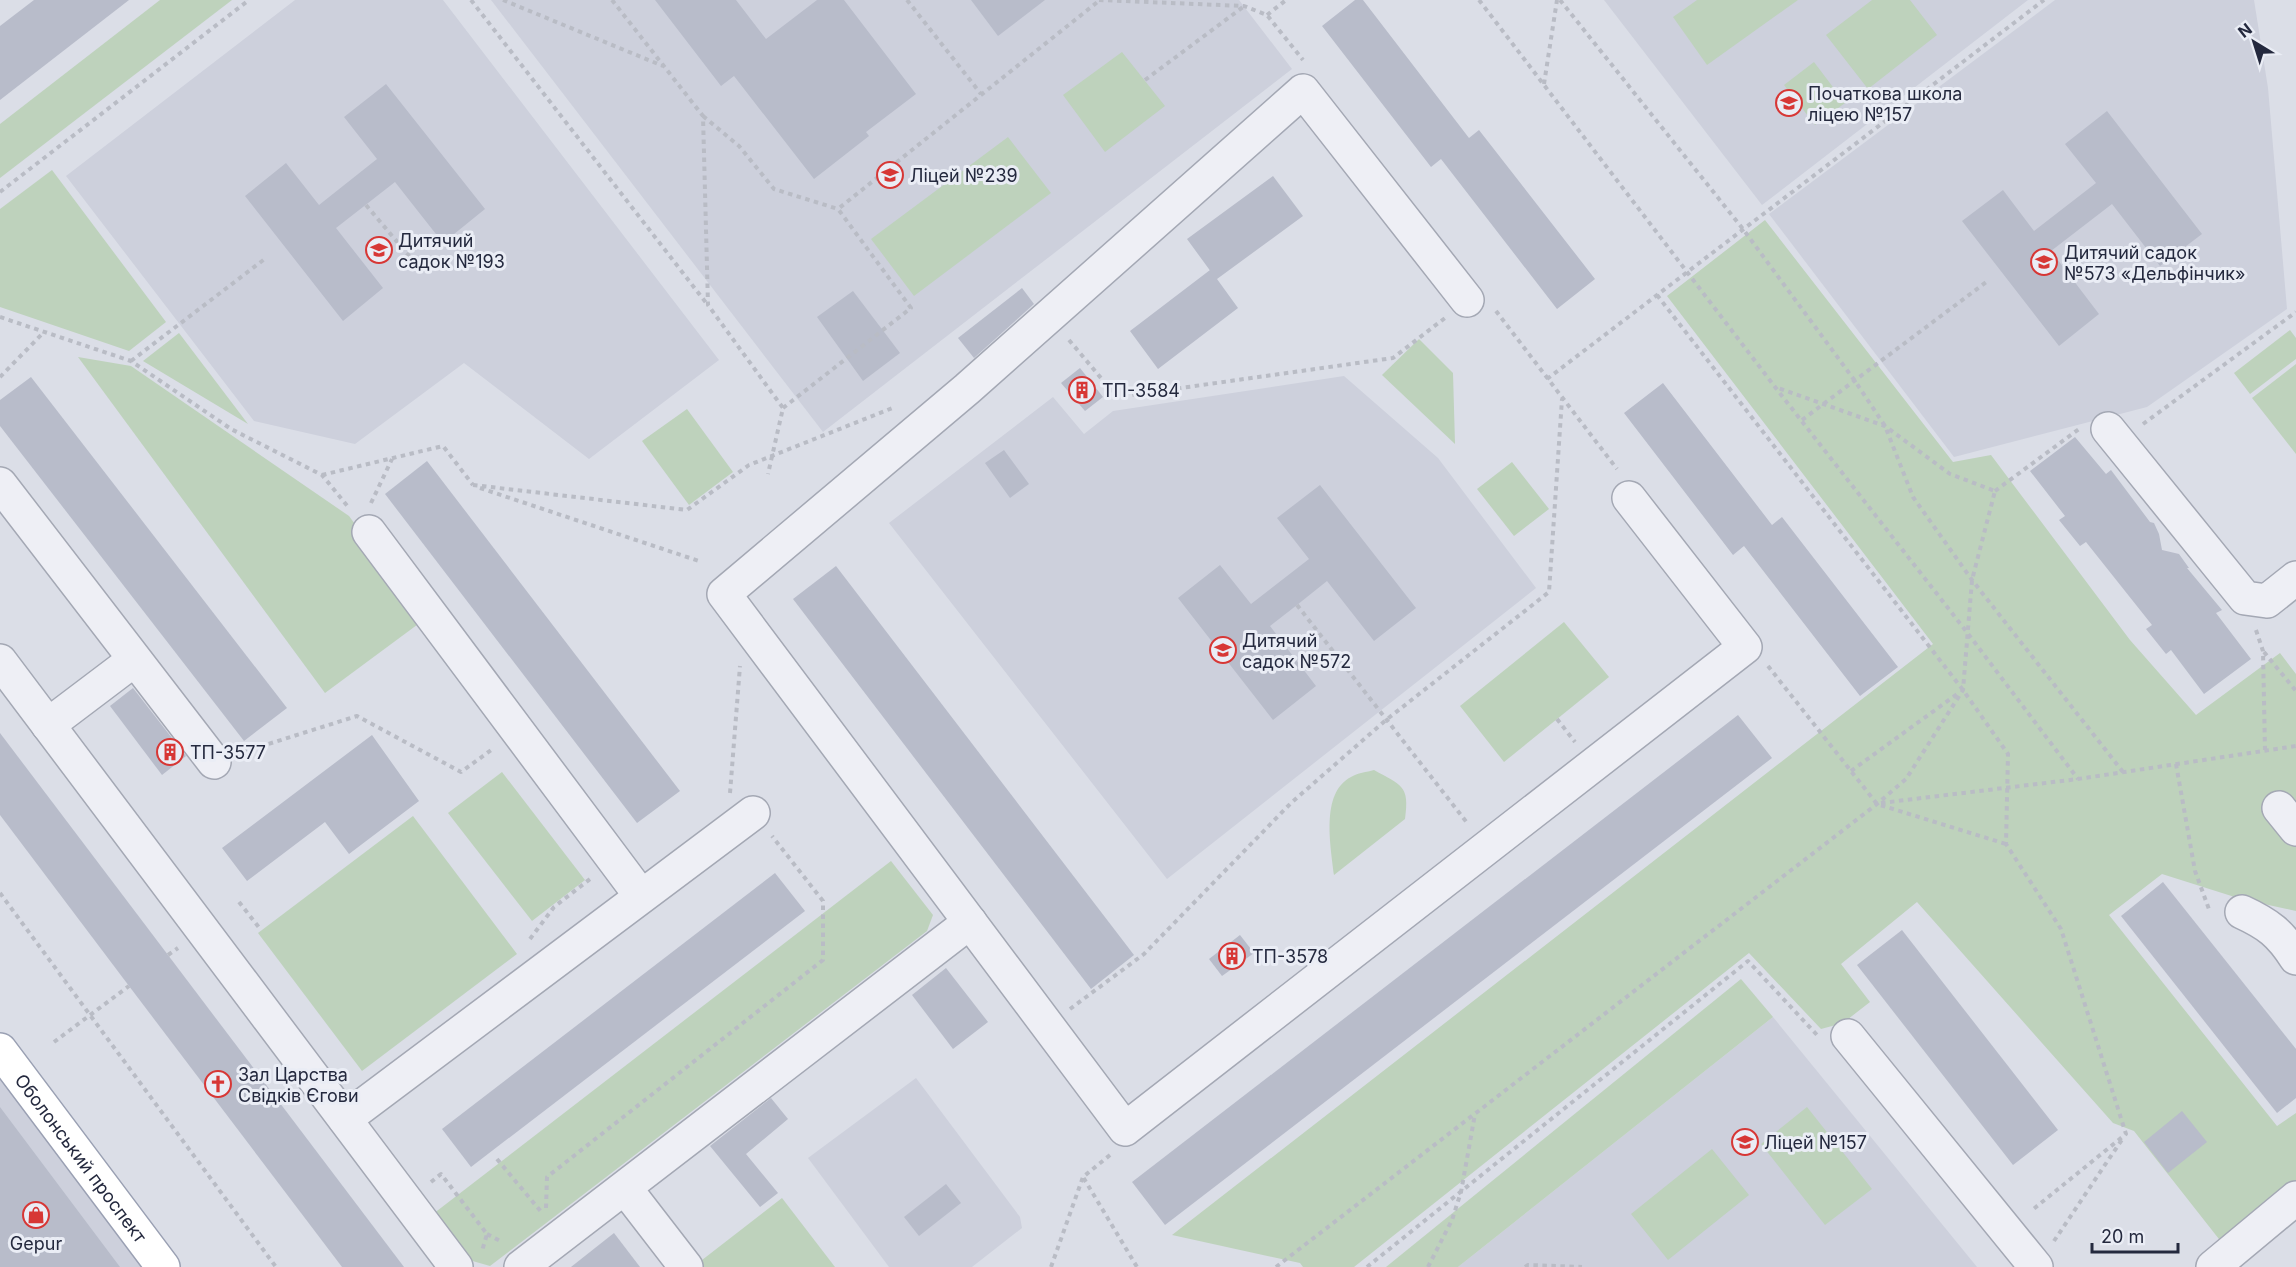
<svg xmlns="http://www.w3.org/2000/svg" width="2296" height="1267" font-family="Inter,sans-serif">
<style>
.built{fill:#cdd0dc}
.green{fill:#bed2bc}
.building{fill:#b8bcca}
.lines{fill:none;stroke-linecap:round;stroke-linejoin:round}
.minor-casing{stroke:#a4a8b4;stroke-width:36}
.major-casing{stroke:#9aa0b3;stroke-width:36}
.path{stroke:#b9bcc5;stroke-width:4;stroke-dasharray:4.5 4.5;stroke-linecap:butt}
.minor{stroke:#eeeff5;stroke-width:33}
.major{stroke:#fff;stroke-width:33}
.labels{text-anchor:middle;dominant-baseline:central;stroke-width:6;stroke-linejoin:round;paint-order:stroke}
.poi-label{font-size:18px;fill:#24293e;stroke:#eaedf5;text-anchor:start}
.street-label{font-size:18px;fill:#24293e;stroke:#eaedf5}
</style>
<rect width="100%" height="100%" fill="#dbdee7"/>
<g class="built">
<path d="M295,0H443L719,360L589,459L464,363L355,444L254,421L66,176Z"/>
<path d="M491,0H1239L1292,69L823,432Z"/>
<path d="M1604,0H2028L1762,205Z"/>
<path d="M2055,0H2254L2268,88L2287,309L2147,407L1954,457L1769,214Z"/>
<path d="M1344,376L1438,458L1536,588L1167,879L889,523L1053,397L1084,434L1113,411Z"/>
<path d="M1773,1017L1977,1267H1458Z"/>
<path d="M0,1062L154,1267H0Z"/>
<path d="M916,1078L1020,1217L1022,1228L972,1267H889L808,1158Z"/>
</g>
<g class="green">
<path d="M160,0H232L0,178V124Z"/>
<path d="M1697,0H1798L1707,65L1673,17Z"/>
<path d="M1872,0H1910L1937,35L1868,89L1826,35Z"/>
<path d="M1122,52L1165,106L1105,152L1063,95Z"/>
<path d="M1814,62L1845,103L1815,125L1784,85Z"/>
<path d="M1008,137L1051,193L914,296L871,239Z"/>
<path d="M52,170L166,322L129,351L0,307V209Z"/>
<path d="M1765,220L1953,462L1991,455L2130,640L2196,715L2280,653L2296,674V911L2241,899L2162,874L2109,915L2277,1126L2296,1113V1189L2226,1248L2134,1131L2113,1123L1917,902L1841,964L1870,1002L1843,1023L1821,1029L1749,953L1354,1267H1303L1300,1263L1172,1235L1933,644L1667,296Z"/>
<path d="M2290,330L2296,338V359L2250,394L2234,373Z"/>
<path d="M179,333L248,424L143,361Z"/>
<path d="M1419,339L1453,373L1455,444L1382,375Z"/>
<path d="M78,357L131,366L349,516L425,619L325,693Z"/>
<path d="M2296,364V454L2252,398Z"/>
<path d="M687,409L733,472L689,505L642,441Z"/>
<path d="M1512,462L1549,509L1514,536L1477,489Z"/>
<path d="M1564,622L1609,677L1504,762L1460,706Z"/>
<path d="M1374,770C1401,785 1410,785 1405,819L1334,875C1331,847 1320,793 1351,777C1357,773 1367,772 1374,770Z"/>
<path d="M502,772L585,880L532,921L448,813Z"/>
<path d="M413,816L517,954L362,1071L258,933Z"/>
<path d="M891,861L933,915L927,931L490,1266L469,1260L433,1214Z"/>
<path d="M1741,979L1773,1017L1458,1267H1386Z"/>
<path d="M1807,1107L1872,1189L1825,1225L1761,1144Z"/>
<path d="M1712,1149L1749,1195L1668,1260L1631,1214Z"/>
<path d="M782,1198L835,1267H693Z"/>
</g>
<g class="building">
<path d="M34,0H129L0,100V26Z"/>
<path d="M655,0H736L766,39L817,0H844L916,94L866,132L869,136L814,179L734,76L721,86Z"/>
<path d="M971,0H1045L998,36Z"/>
<path d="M1355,0H1363L1469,138L1479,130L1595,279L1557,309L1441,159L1431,167L1322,26Z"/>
<path d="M386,84L485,209L443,243L395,182L336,228L383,288L343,321L245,196L286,163L319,205L377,159L344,117Z"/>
<path d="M2107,111L2202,234L2160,266L2112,204L2051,251L2099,314L2059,346L1962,221L2003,190L2034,231L2096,183L2065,144Z"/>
<path d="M1273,176L1303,216L1217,279L1238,308L1158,369L1130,331L1210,270L1214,276L1187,239Z"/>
<path d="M1022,288L1034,304L974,358L958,338Z"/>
<path d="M853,291L900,353L863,381L817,317Z"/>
<path d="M1080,368L1103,397L1085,411L1061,383Z"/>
<path d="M31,377L287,708L244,741L0,426V400Z"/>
<path d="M1663,383L1772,525L1782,517L1898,667L1860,696L1744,546L1733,555L1624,413Z"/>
<path d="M2075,437L2106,474L2111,470L2150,522L2154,523L2159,534L2162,550L2179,554L2189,568H2187L2222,610L2216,613L2251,659L2204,694L2171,650L2166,654L2146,629L2152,625L2086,542L2080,546L2059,520L2065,516L2030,471Z"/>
<path d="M1004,450L1029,484L1010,498L985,463Z"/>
<path d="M427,461L680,791L637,823L385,494Z"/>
<path d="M1320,485L1416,608L1374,641L1327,581L1297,605L1270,626L1316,686L1273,720L1178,598L1220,565L1251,604L1309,559L1277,518Z"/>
<path d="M836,566L1134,955L1091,989L793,599Z"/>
<path d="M133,688L186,756L162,775L110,706Z"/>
<path d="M1738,715L1772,758L1165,1225L1132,1182Z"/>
<path d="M0,733L168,955L404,1267H342L129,986L0,815Z"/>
<path d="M372,735L419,801L349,854L325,822L247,881L222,848Z"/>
<path d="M775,873L805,911L471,1167L442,1129Z"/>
<path d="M2163,882L2296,1049V1098L2277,1113L2121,916Z"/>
<path d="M1902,930L2058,1130L2013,1165L1857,965Z"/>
<path d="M1240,935L1254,953L1222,976L1209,959Z"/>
<path d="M946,968L988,1022L953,1049L912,995Z"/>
<path d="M771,1098L788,1119L746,1154L778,1193L760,1207L710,1146Z"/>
<path d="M0,1107L120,1267H0Z"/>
<path d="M2182,1111L2207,1142L2168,1173L2144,1142Z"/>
<path d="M946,1184L961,1203L919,1236L904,1217Z"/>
<path d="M614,1233L640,1267H571Z"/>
</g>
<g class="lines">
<defs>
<g id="minor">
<path d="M1467,300L1303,91L967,389L724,594L1125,1129L1745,647L1629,498"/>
<path d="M2108,429L2245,598L2267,601L2296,578"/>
<path d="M0,484L214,762"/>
<path d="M369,532L641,896"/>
<path d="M0,661L456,1267"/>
<path d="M48,725L134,660"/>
<path d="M2279,808L2296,829"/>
<path d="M2242,912C2268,924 2280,933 2296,958"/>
<path d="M1848,1036L2036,1267"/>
<path d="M345,1119L753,813"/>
<path d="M625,1188L686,1267"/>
<path d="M521,1267L970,922"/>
<path d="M2213,1267L2296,1198"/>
</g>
<g id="major">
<path id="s1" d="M0,1050L163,1267"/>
</g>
</defs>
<use href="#minor" class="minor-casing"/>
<use href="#major" class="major-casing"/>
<g class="path">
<path d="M471,0L707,304"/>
<path d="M503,0L663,66"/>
<path d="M612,0L703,116L708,305L783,408L768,474"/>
<path d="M907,0L981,94"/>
<path d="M1099,0L1244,6L1267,15L1303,60"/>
<path d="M1479,0L1775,387L1966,631L2078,779"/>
<path d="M1560,0L1743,229L1855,381L1885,426L1913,497L1972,580L2123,772"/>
<path d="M1267,15L1286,0"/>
<path d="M1145,80L1243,7"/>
<path d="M1544,84L1557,0"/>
<path d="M703,116L739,146L774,189L838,209"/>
<path d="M0,192L249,0"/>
<path d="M366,205L421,270"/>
<path d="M1657,295L1963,690L2008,754L2006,844L2061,929L2126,1134L2031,1211"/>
<path d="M1496,311L1617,469"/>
<path d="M0,317L131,361L231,429L322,475L349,508"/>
<path d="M1069,340L1117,397L1393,358L1445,318"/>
<path d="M131,361L266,258"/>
<path d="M0,377L44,332"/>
<path d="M1547,379L2044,0"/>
<path d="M783,408L911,308L838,209L1100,0"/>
<path d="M1802,420L1989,280"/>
<path d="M2143,424L2296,312"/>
<path d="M322,475L443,446L473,485"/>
<path d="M473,485L687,510L749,465L895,407"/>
<path d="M480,488L699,561"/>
<path d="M1995,491L2079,429"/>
<path d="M371,503L392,459"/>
<path d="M1297,605L1468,824"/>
<path d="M2256,630L2263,651L2265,750"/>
<path d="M2264,652L2296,691"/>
<path d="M1768,666L1877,804L2006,844"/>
<path d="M1557,719L1575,742"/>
<path d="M243,752L357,716L461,772L494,748"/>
<path d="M2176,764L2195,871L2210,912"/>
<path d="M1851,771L1960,692"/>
<path d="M730,793L740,666"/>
<path d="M1881,803L2078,779L2296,746"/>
<path d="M0,893L276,1267"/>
<path d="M239,902L261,930"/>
<path d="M530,939L554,907L590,879"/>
<path d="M168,955L178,948"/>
<path d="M1070,1009L1144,954L1291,803L1386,720L1549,592L1562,399"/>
<path d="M54,1042L129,986"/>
<path d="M1110,1155L1083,1177L1137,1267"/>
<path d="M497,1159L543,1214"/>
<path d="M431,1182L441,1174L487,1234L482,1251"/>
<path d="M546,1208L547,1177L823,960V901L772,836"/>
<path d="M487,1234L502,1242"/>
<path d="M2054,1241L2123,1138"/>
<path d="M1051,1267L1083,1177"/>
<path d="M1276,1267L1877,804L1906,779L1963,690L1972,580L1995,491L1950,474L1885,426L1775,387"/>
<path d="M1367,1267L1748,961L1817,1035"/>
<path d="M1428,1267L1452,1220L1461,1192L1475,1114"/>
<path d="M1525,1267L1528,1265L1582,1267"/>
</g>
<use href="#minor" class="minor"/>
<use href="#major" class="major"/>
</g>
<defs>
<symbol id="school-ring" viewBox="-11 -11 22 22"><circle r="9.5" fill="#eaedf5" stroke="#d73735" stroke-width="1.5"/><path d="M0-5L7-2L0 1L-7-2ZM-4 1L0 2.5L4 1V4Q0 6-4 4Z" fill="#d73735"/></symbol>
<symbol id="building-ring" viewBox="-11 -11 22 22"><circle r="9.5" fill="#eaedf5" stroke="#d73735" stroke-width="1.5"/><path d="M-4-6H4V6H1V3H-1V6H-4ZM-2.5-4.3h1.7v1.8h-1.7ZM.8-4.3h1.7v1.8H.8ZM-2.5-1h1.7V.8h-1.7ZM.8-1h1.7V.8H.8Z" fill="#d73735"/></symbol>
<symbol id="church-ring" viewBox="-11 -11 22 22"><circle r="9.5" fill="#eaedf5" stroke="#d73735" stroke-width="1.5"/><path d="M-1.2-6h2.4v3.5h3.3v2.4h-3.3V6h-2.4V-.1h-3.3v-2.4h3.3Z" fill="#d73735"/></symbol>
<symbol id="shop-ring" viewBox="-11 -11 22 22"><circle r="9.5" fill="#eaedf5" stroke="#d73735" stroke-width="1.5"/><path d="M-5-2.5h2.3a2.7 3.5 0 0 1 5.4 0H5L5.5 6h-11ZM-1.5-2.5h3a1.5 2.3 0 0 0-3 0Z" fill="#d73735"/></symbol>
</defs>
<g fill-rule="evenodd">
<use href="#school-ring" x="1774" y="88" width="30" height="30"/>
<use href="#school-ring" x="875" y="160" width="30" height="30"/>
<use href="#school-ring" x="364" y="235" width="30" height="30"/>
<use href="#school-ring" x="2029" y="247" width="30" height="30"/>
<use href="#building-ring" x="1067" y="375" width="30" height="30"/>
<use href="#school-ring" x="1208" y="635" width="30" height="30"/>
<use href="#building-ring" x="155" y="737" width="30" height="30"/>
<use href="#building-ring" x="1217" y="941" width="30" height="30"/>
<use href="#church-ring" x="203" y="1069" width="30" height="30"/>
<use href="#school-ring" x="1730" y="1127" width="30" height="30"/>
<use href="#shop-ring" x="21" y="1200" width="30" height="30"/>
</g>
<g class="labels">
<g class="poi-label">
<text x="1808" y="93">Початкова школа<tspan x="1808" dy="21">ліцею №157</tspan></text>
<text x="910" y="175">Ліцей №239</text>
<text x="398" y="240">Дитячий<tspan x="398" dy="21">садок №193</tspan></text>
<text x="2064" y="252">Дитячий садок<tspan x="2064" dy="21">№573 «Дельфінчик»</tspan></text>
<text x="1102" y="390">ТП-3584</text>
<text x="1242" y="640">Дитячий<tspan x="1242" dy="21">садок №572</tspan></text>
<text x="190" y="752">ТП-3577</text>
<text x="1252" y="956">ТП-3578</text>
<text x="238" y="1074">Зал Царства<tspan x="238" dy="21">Свідків Єгови</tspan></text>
<text x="1764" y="1142">Ліцей №157</text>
<text x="36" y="1243" text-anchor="middle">Gepur</text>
</g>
<g class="street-label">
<text stroke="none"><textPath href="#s1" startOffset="135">Оболонський проспект</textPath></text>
</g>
</g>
<g transform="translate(2254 42) rotate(322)" stroke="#eaedf5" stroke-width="4.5" paint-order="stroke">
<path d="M0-4.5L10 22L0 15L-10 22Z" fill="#24293e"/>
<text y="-9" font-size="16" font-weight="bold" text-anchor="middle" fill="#24293e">N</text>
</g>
<path d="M2092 1243v9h86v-9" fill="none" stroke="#24293e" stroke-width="3"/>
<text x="2101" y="1243" font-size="18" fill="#24293e" stroke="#eaedf5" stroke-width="4.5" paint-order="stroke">20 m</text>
</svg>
